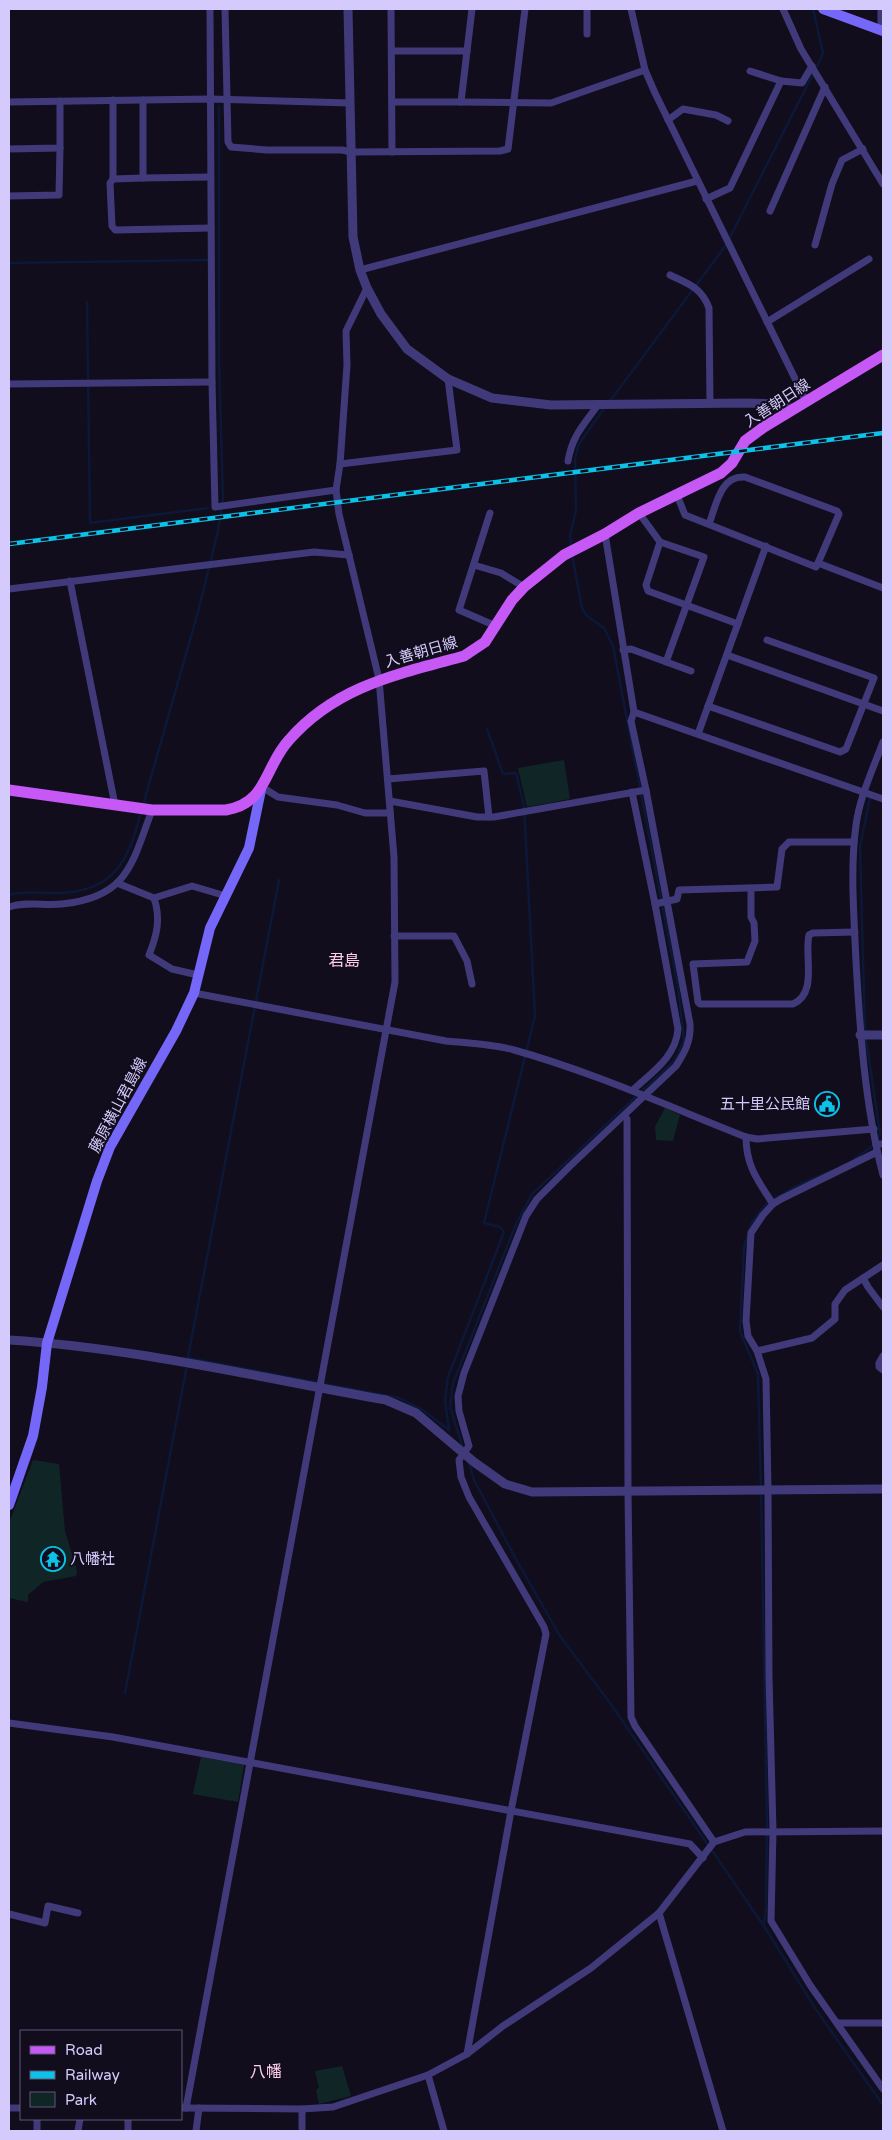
<svg xmlns="http://www.w3.org/2000/svg" width="892" height="2140" font-family="'Varela Round','Noto Sans JP',sans-serif">
<style>
.green{fill:#102626}
.lines{fill:none;stroke-linecap:round;stroke-linejoin:round}
.stream{stroke:#0b1838;stroke-width:2.5}
.minor{stroke:#413a7a;stroke-width:7}
.tertiary{stroke:#413a7a;stroke-width:9}
.secondary{stroke:#7567f7;stroke-width:10}
.primary{stroke:#c658f6;stroke-width:11}
.rail-casing{stroke:#0cc2e8;stroke-width:4.5}
.rail{stroke:#110d1d;stroke-width:2.5;stroke-dasharray:8;stroke-linecap:butt}
.labels{text-anchor:middle;dominant-baseline:central;stroke-width:4;stroke-linejoin:round;paint-order:stroke}
.street-label{font-size:15px;fill:#d4cbfc;stroke:#110d1d}
.poi-label{font-size:15px;fill:#d4cbfc;stroke:#110d1d;text-anchor:end}
.neighbourhood-label{font-size:16px;fill:#fccde8;stroke:#110d1d}
</style>
<rect width="100%" height="100%" fill="#110d1d"/>
<g class="green">
<path d="M564,760L570,799L527,807L518,768Z"/>
<path d="M665,1108L680,1115L673,1141L656,1140L655,1127Z"/>
<path d="M33,1460L59,1464L65,1531L77,1571L76,1576L43,1582L28,1595V1602L9,1598V1523Z"/>
<path d="M201,1757L244,1765L238,1802L193,1794Z"/>
<path d="M342,2066L351,2096L319,2104L316,2090L319,2088L315,2071Z"/>
</g>
<g class="lines">
<g class="stream">
<path d="M813,9L823,53L816,69"/>
<path d="M9,263L210,260"/>
<path d="M87,302L90,523L208,508"/>
<path d="M610,401L726,245L813,74"/>
<path d="M571,547L570,535L576,511L575,459L579,444L605,407"/>
<path d="M143,805L198,612L218,531L223,498L219,361V107"/>
<path d="M9,895C24,891 39,893 55,893C113,893 128,863 141,812"/>
<path d="M865,1033L860,847L870,798"/>
<path d="M866,1038L880,1134L877,1140"/>
<path d="M854,1159L874,1145"/>
<path d="M188,1357L279,880"/>
<path d="M188,1358L399,1398L423,1410L449,1430L445,1401L448,1377L504,1232L500,1227L484,1223L535,1016L524,806L516,773L503,774L487,729"/>
<path d="M463,1448L450,1407L453,1383L516,1224L532,1194L675,1060L684,1040L678,987L613,646L604,628L586,615L582,608L572,555"/>
<path d="M468,1460L474,1480L517,1561L560,1636L610,1703L764,1926L815,2008L883,2105"/>
<path d="M761,1487L758,1374L740,1331L744,1247L752,1222L767,1203L796,1186L831,1171"/>
<path d="M761,1493L767,1823L766,1908L764,1925"/>
<path d="M125,1693L187,1365"/>
</g>
<g class="minor">
<path d="M210,9L212,382L215,507L336,490"/>
<path d="M225,9L228,142L231,147L267,150H342L351,152L500,151L508,149L525,9"/>
<path d="M391,9L392,152"/>
<path d="M587,9V34"/>
<path d="M631,9L645,70L655,93L806,401"/>
<path d="M783,9L801,49L883,184"/>
<path d="M881,9V30"/>
<path d="M392,51H467L472,9"/>
<path d="M750,71L781,81L802,83L812,66"/>
<path d="M113,100V179L143,178"/>
<path d="M143,100V178L210,177"/>
<path d="M9,102L210,99L350,103"/>
<path d="M392,102H461L467,51"/>
<path d="M461,102L551,103L645,70"/>
<path d="M668,120L683,109L716,115L728,121"/>
<path d="M9,149L60,148V101"/>
<path d="M113,179L110,183L112,226L115,230L211,228"/>
<path d="M9,196L59,195L60,148"/>
<path d="M706,199L730,188L781,81"/>
<path d="M770,211L825,87"/>
<path d="M815,245L832,184L842,160L863,149"/>
<path d="M360,270L697,181"/>
<path d="M670,275C689,284 702,288 709,308L710,404"/>
<path d="M767,322L869,259"/>
<path d="M9,384L212,382"/>
<path d="M568,461C572,436 584,424 598,405"/>
<path d="M340,464L457,450L448,379"/>
<path d="M677,495L685,515L816,567L818,563L883,588"/>
<path d="M490,513L459,610L496,626"/>
<path d="M639,513L660,542L704,557L666,662"/>
<path d="M709,524C716,506 720,475 745,477L837,511L839,514L818,563"/>
<path d="M660,542L646,585L648,591L738,624"/>
<path d="M474,565L501,573L524,587"/>
<path d="M70,581L115,805"/>
<path d="M9,589L314,552L349,555"/>
<path d="M623,650L631,649L691,671"/>
<path d="M727,655L883,711"/>
<path d="M708,706L840,752L846,749L874,678L767,640"/>
<path d="M634,712L883,799"/>
<path d="M698,734L766,546"/>
<path d="M883,742C873,769 860,796 856,825C850,869 854,916 856,961C860,1032 865,1106 883,1175"/>
<path d="M388,779L484,771L489,817"/>
<path d="M262,787L278,797L337,805L365,813H390"/>
<path d="M632,792L655,904L677,899L679,890L777,887L782,849L789,842H854"/>
<path d="M390,801L477,817H494L646,790"/>
<path d="M117,883L154,898L192,886L226,896"/>
<path d="M751,889V917L754,923L755,941L747,962L693,964L698,1002L700,1004H793C818,993 804,957 809,935L813,933L855,932"/>
<path d="M154,898C161,919 157,935 149,955L172,969L198,975"/>
<path d="M9,907C27,901 44,906 62,904C128,897 132,864 152,810"/>
<path d="M394,936H454L467,961L472,984"/>
<path d="M194,993L446,1041C468,1043 492,1044 514,1050C593,1072 670,1107 746,1137L757,1139L874,1129"/>
<path d="M633,1090C652,1072 676,1057 678,1029L655,904"/>
<path d="M625,1116L627,1119L628,1491L631,1717L635,1726L714,1842"/>
<path d="M746,1137C746,1166 758,1181 773,1204"/>
<path d="M876,1144H883"/>
<path d="M877,1152L781,1199L773,1204L763,1215L751,1233L746,1321L748,1336L757,1351L766,1379L768,1490L769,1677L773,1831L771,1921L810,1985L883,2089"/>
<path d="M863,1278L868,1287L883,1307"/>
<path d="M757,1351L812,1338L835,1319V1304L845,1290L883,1265"/>
<path d="M883,1356L879,1363V1367L883,1370"/>
<path d="M9,1723L113,1737L690,1844L703,1858"/>
<path d="M659,1913L723,2131"/>
<path d="M9,1914L45,1923L48,1906L78,1913"/>
<path d="M838,2023H883"/>
<path d="M467,2054L511,1811L546,1634L544,1627L469,1497L461,1477L459,1460L469,1446L459,1411L458,1396L464,1373L526,1216L537,1199L570,1166L676,1066C685,1052 691,1041 690,1024L646,790L631,721L634,712L605,534"/>
<path d="M428,2075L444,2131"/>
<path d="M9,2108H21"/>
<path d="M182,2108L302,2109L333,2107L428,2075L467,2054L503,2026L591,1968L659,1913L714,1842L745,1832L883,1831"/>
<path d="M186,2108L395,982L394,857L379,679L339,514L336,490L340,464L347,365L346,331L367,288"/>
<path d="M302,2109V2131"/>
<path d="M128,2119V2131"/>
<path d="M37,2131V2119"/>
<path d="M78,2131L80,2119"/>
<path d="M196,2131L199,2108"/>
</g>
<g class="tertiary">
<path d="M348,9L353,237L360,270L367,288L381,314L407,349L448,379L492,398L551,405L747,403L778,404L792,408"/>
<path d="M860,1035H883"/>
<path d="M9,1340C136,1348 261,1378 386,1400L416,1413L474,1462L505,1484L532,1492L883,1489"/>
</g>
<g class="secondary">
<path d="M823,9L883,31"/>
<path d="M9,1505L33,1436L42,1387L47,1343L97,1181L110,1147L176,1031L194,993L210,928L249,848L261,790"/>
</g>
<path class="primary" d="M9,790L152,810H226C268,803 264,767 289,740C336,686 398,674 464,656L485,642L512,600L524,587L564,555L605,534L639,513L721,473L732,463L745,441L764,427L883,355"/>
<defs>
<path id="rail" d="M9,544L883,433"/>
</defs>
<use href="#rail" class="rail-casing"/>
<use href="#rail" class="rail"/>
</g>
<defs>
<symbol id="civic-ring" viewBox="-11 -11 22 22"><circle r="9.5" fill="#110d1d" stroke="#0cc2e8" stroke-width="1.5"/><path d="M-.6-6.5H3V-4.5H.6V-3L4-1V1h2V6H-6V1h2V-1L-.6-3ZM-1.2 2.5V6h2.4V2.5Z" fill="#0cc2e8"/></symbol>
<symbol id="temple-ring" viewBox="-11 -11 22 22"><circle r="9.5" fill="#110d1d" stroke="#0cc2e8" stroke-width="1.5"/><path d="M0-6L5-2H3V0L6.5 2.5H4V6H1.5V3h-3V6H-4V2.5H-6.5L-3 0V-2H-5Z" fill="#0cc2e8"/></symbol>
</defs>
<g fill-rule="evenodd">
<use href="#civic-ring" x="813" y="1090" width="28" height="28"/>
<use href="#temple-ring" x="39" y="1545" width="28" height="28"/>
</g>
<g class="labels">
<g class="street-label">
<text transform="translate(777 403) rotate(-33)">入善朝日線</text>
<text transform="translate(421 652) rotate(-16)">入善朝日線</text>
<text transform="translate(118 1105) rotate(-62)">藤原横山君島線</text>
</g>
<g class="poi-label">
<text x="810" y="1104">五十里公民館</text>
<text x="70" y="1559" text-anchor="start">八幡社</text>
</g>
<g class="neighbourhood-label">
<text x="344" y="961">君島</text>
<text x="266" y="2072">八幡</text>
</g>
</g>
<rect width="892" height="2140" fill="none" stroke="#d4cbfc" stroke-width="20"/>
<rect x="20" y="2030" width="162" height="90" fill="#110d1d" stroke="#5f5976"/>
<rect x="30" y="2046" width="25" height="8" fill="#c658f6" stroke="#5f5976"/>
<text x="65" y="2055" font-size="15" fill="#d4cbfc">Road</text>
<rect x="30" y="2071" width="25" height="8" fill="#0cc2e8" stroke="#5f5976"/>
<text x="65" y="2080" font-size="15" fill="#d4cbfc">Railway</text>
<rect x="30" y="2092" width="25" height="15" fill="#102626" stroke="#5f5976"/>
<text x="65" y="2105" font-size="15" fill="#d4cbfc">Park</text>
</svg>
